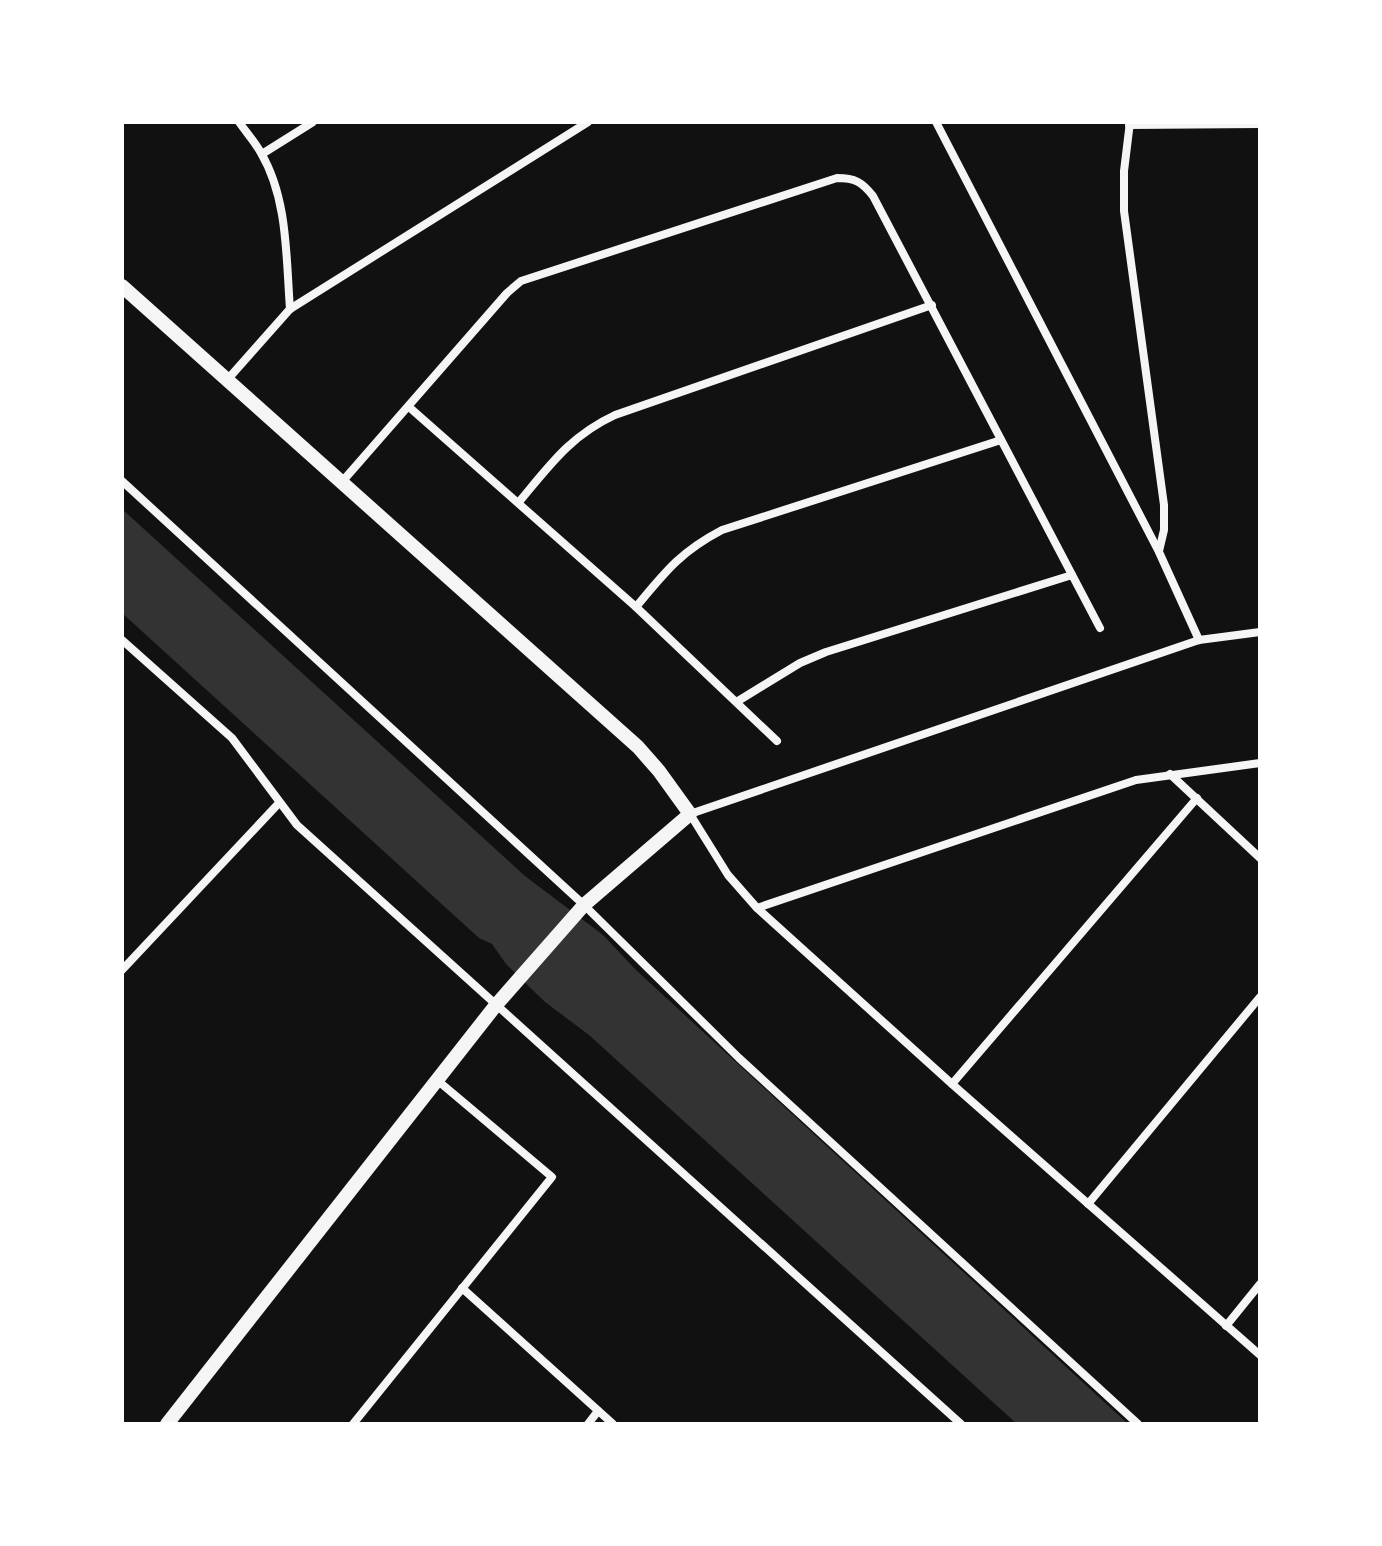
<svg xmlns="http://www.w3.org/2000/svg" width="1382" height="1546" font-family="Bitter,serif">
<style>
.water{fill:#333}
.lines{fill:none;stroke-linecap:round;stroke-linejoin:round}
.minor{stroke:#f5f5f5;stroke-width:8}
.tertiary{stroke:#f5f5f5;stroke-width:14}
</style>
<rect width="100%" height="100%" fill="#111"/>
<path class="water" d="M122,509L525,876L603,935L636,970L1128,1424H1017L589,1035L545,1002L506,964L492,944L479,938L122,613Z"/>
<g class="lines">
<g class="minor">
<path d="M239,122C246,132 255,142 261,153C288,199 286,257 290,309"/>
<path d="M936,122L1159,552L1199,640"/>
<path d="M1130,122L1124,171V211L1164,505V530L1159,551"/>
<path d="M1129,125L1260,124"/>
<path d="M262,154L313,122"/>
<path d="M228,379L290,309L588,122"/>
<path d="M409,407L636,607L777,741"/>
<path d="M122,481L584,905L739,1058L1138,1424"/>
<path d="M341,483L507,293L521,281L837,178C855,178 862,182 873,196L1100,628"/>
<path d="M519,502C550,465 570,436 615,415L932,305"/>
<path d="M636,607C665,572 680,552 722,530L1001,440"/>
<path d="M1260,632L1199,640L690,814L728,875L757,908L952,1084L1260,1355"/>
<path d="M122,640L232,738L297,825L961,1424"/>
<path d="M738,701L800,663L826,652L1072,575"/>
<path d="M1170,774L1260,858"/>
<path d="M757,908L1136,780L1260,763"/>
<path d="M122,970L279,803"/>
<path d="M952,1084L1197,798"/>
<path d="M1088,1204L1260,997"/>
<path d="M462,1288L613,1424"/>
<path d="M1226,1326L1260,1284"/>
<path d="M353,1424L552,1177L437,1080"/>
<path d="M588,1424L598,1411"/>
</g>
<path class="tertiary" d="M122,286L638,747L659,771L690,814L584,905L496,1005L167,1424"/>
</g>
<rect width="1382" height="1546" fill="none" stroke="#ffffff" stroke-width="248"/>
</svg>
